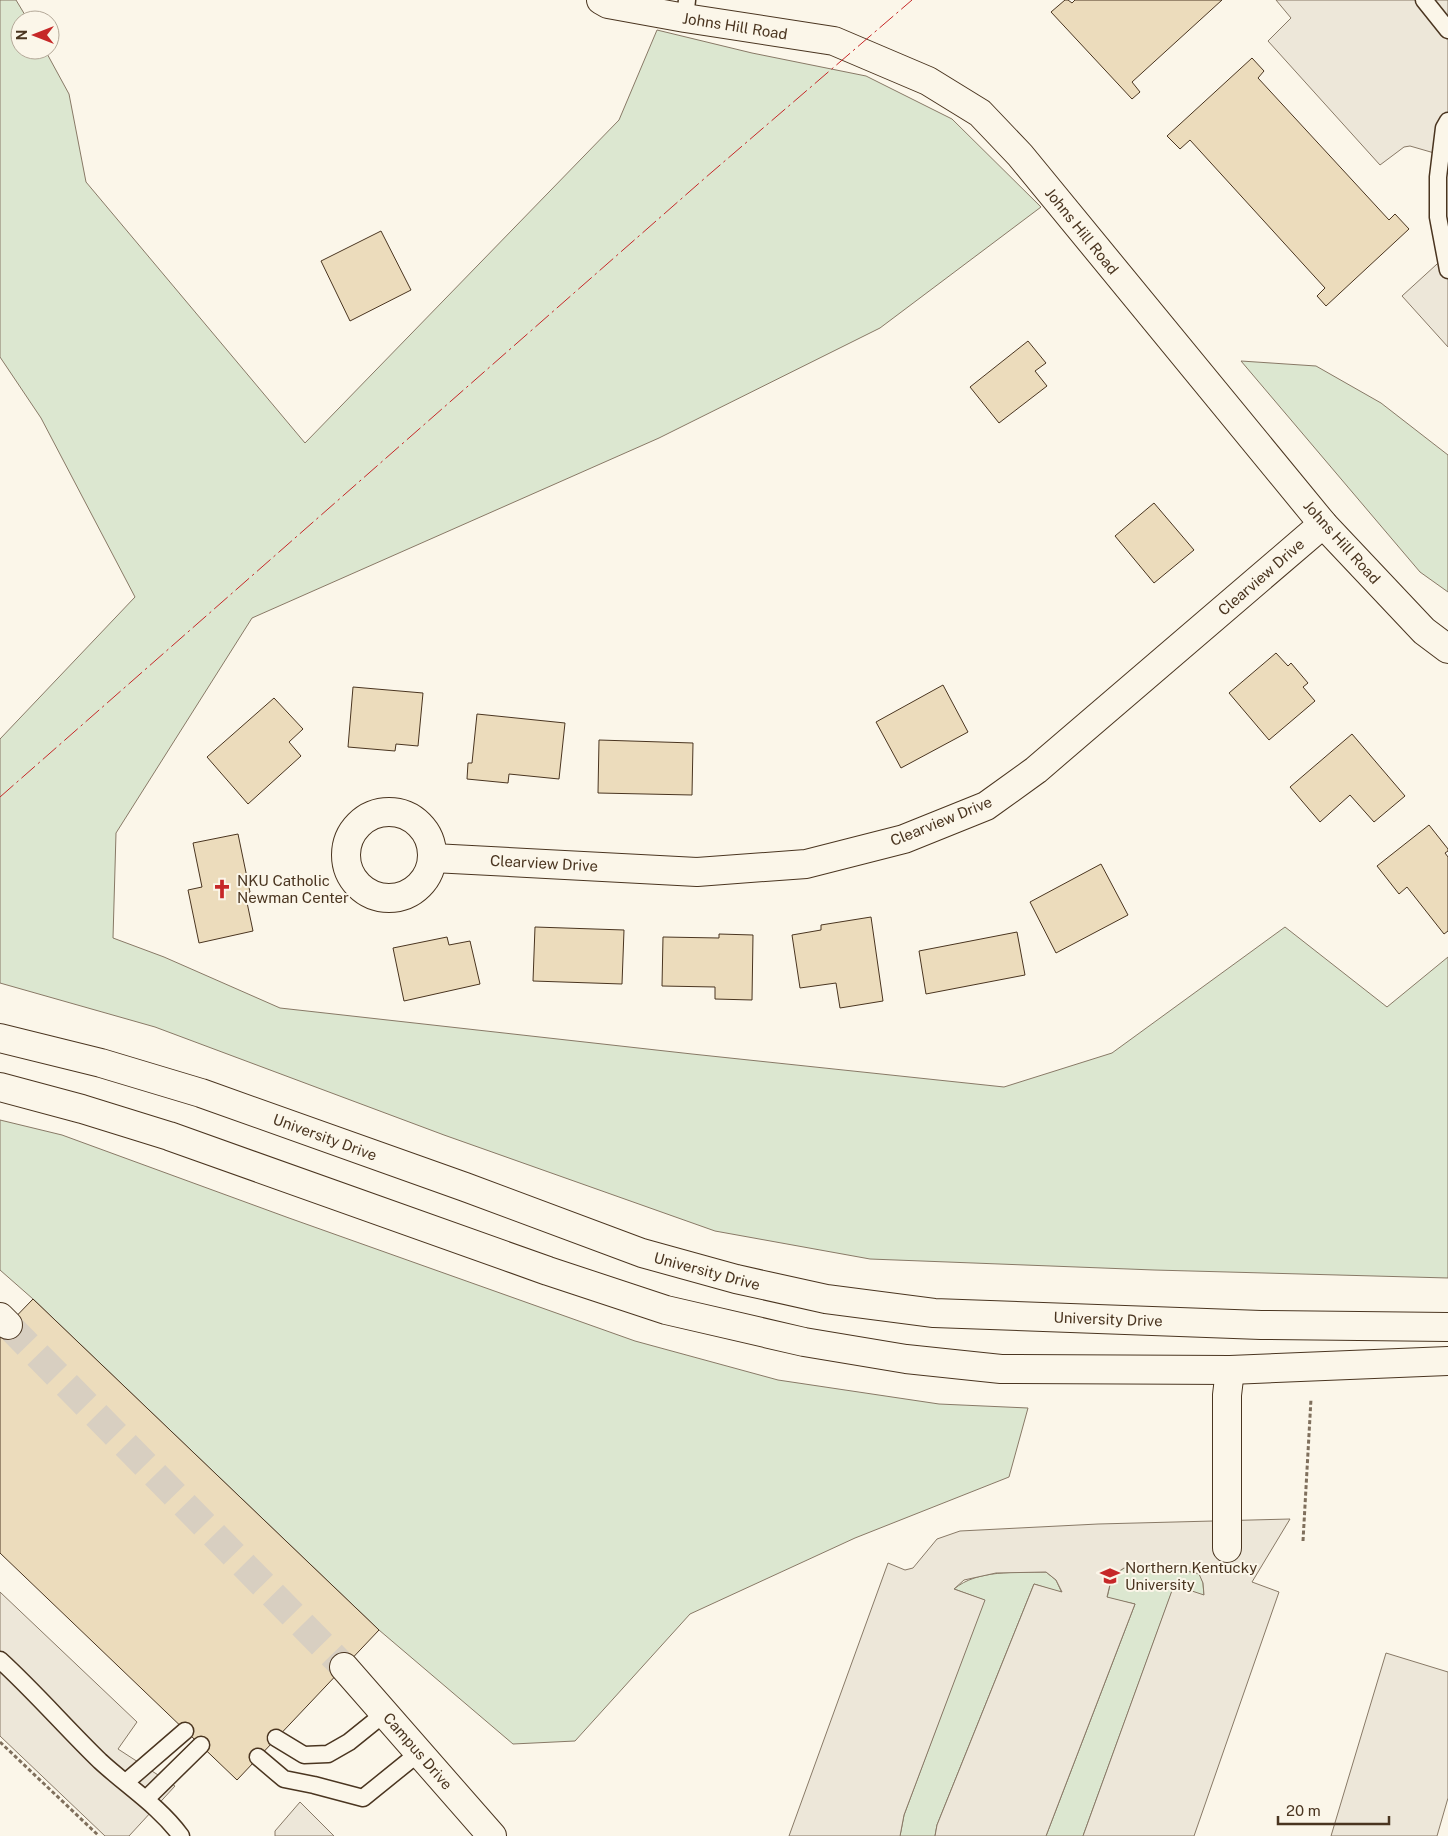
<svg xmlns="http://www.w3.org/2000/svg" width="1448" height="1836" font-family="'Public Sans',sans-serif">
<style>
.green{fill:#dce7d0;stroke:#887966}
.parking{fill:#ede7d9;stroke:#887966}
.building{fill:#ecdcbc;stroke:#4a3520}
.lines{fill:none;stroke-linecap:round;stroke-linejoin:round}
.minor-tunnel{stroke:#d8cfc1;stroke-width:28;stroke-dasharray:28 14;stroke-linecap:butt}
.service-casing{stroke:#4a3520;stroke-width:19}
.minor-casing{stroke:#4a3520;stroke-width:30}
.tertiary-casing{stroke:#4a3520;stroke-width:30}
.path{stroke:#7f6f5c;stroke-width:3;stroke-dasharray:4 2.5;stroke-linecap:butt}
.service{stroke:#fbf6e9;stroke-width:16}
.minor{stroke:#fbf6e9;stroke-width:28}
.tertiary{stroke:#fbf6e9;stroke-width:28}
.power{stroke:#c62828;stroke-width:1;stroke-dasharray:18 4 2.5 4;stroke-linecap:butt}
.labels{text-anchor:middle;dominant-baseline:central;stroke-width:4;stroke-linejoin:round;paint-order:stroke}
.street-label{font-size:15px;fill:#4a3520;stroke:#fbf6e9}
.poi-label{font-size:15px;fill:#4a3520;stroke:#fbf6e9;text-anchor:start}
</style>
<rect width="100%" height="100%" fill="#fbf6e9"/>
<g class="green">
<path d="M0,0H16L28,20H20V50H45L69,94L86,182L305,443L619,120L657,30L752,53L866,76L952,119L1041,207L880,328L659,438L252,618L116,833L113,938L164,957L280,1008L692,1054L1004,1087L1112,1053L1285,927L1387,1007L1448,957V1278L1154,1270L870,1259L715,1231L444,1135L155,1027L0,983V739L135,597L41,418L0,357Z"/>
<path d="M1241,361L1316,366L1381,403L1448,455V592L1420,572Z"/>
<path d="M0,1120L62,1135L289,1218L635,1341L778,1380L939,1404L1028,1408L1009,1477L855,1538L690,1614L575,1741L513,1744L379,1630L33,1299L0,1270Z"/>
<path d="M1124,1568L1183,1570L1200,1574L1203,1583L1204,1596L1174,1586L1083,1836H1046L1135,1604L1107,1598L1112,1576Z"/>
<path d="M1046,1572L1056,1580L1062,1593L1034,1584L937,1825L935,1836H900L904,1815L984,1600L954,1589C978,1569 1016,1573 1046,1572Z"/>
</g>
<g class="parking">
<path d="M1276,0H1448V157L1410,146L1404,147L1380,165L1268,41L1291,18Z"/>
<path d="M1448,254V347L1402,296Z"/>
<path d="M1290,1519L1252,1582L1279,1592L1194,1836H1083L1174,1585L1204,1595L1203,1583L1199,1574L1183,1570L1124,1568L1112,1576L1107,1597L1135,1604L1046,1836H935L937,1825L1034,1584L1062,1592L1056,1580L1046,1572L996,1573L964,1580L954,1589L985,1600L904,1815L900,1836H789L888,1563L905,1570L913,1568L937,1539L960,1531L1098,1524Z"/>
<path d="M0,1592L137,1722L118,1749L175,1786L129,1836H105L0,1736Z"/>
<path d="M1386,1653L1448,1672V1798L1437,1836H1331Z"/>
<path d="M300,1802L334,1836H275V1831Z"/>
</g>
<g class="building">
<path d="M1065,0H1068L1072,3L1075,0H1222L1132,82L1140,92L1132,99L1051,12Z"/>
<path d="M1252,58L1264,71L1258,78L1389,220L1395,214L1409,229L1326,306L1317,296L1325,288L1190,140L1180,149L1167,136Z"/>
<path d="M381,231L411,290L350,321L321,261Z"/>
<path d="M1028,341L1046,363L1035,371L1047,386L999,423L970,387Z"/>
<path d="M1154,503L1194,550L1154,583L1115,536Z"/>
<path d="M1276,653L1288,666L1291,663L1308,683L1303,687L1315,701L1269,740L1229,693Z"/>
<path d="M943,685L968,732L901,768L876,722Z"/>
<path d="M353,687L423,693L418,746L396,744L395,751L348,747Z"/>
<path d="M274,698L303,729L289,742L301,756L248,804L207,757Z"/>
<path d="M477,714L565,723L559,779L509,774L508,783L467,779L468,763H472Z"/>
<path d="M1352,734L1405,796L1374,822L1350,795L1320,822L1290,787Z"/>
<path d="M599,740L693,743L692,795L598,793Z"/>
<path d="M1429,825L1448,849V851L1445,853L1448,857V931L1444,934L1407,887L1399,894L1377,866Z"/>
<path d="M238,834L250,892L245,893L253,931L199,943L188,890L202,887L193,843Z"/>
<path d="M1101,864L1128,915L1056,953L1030,902Z"/>
<path d="M871,917L883,1001L840,1008L836,983L800,988L792,935L821,930V925Z"/>
<path d="M535,927L624,930L622,984L533,981Z"/>
<path d="M1017,932L1025,975L926,994L919,951Z"/>
<path d="M719,934L753,935L752,1000L715,999V987L662,986L663,937L719,938Z"/>
<path d="M447,937L449,945L470,941L480,984L404,1001L393,948Z"/>
<path d="M33,1299L379,1630L237,1780L0,1553V1333Z"/>
</g>
<g class="lines">
<path class="minor-tunnel" d="M8,1325L344,1667"/>
<defs>
<g id="service">
<path d="M1424,0L1448,30"/>
<path d="M685,18L687,0"/>
<path d="M1448,121L1444,128L1438,177V217L1448,270"/>
<path d="M0,1660C35,1692 66,1728 100,1761C127,1786 159,1806 181,1836"/>
<path d="M276,1738L304,1755L328,1754L349,1742L385,1713"/>
<path d="M258,1757L284,1779L314,1785L363,1798L420,1752"/>
<path d="M126,1782L185,1731"/>
<path d="M146,1799L201,1745"/>
</g>
<g id="minor">
<circle cx="389" cy="855" r="43"/>
<path d="M433,858L697,872L806,864L904,839L986,806L1036,770L1323,524"/>
<path d="M0,1317L8,1325"/>
<path d="M1227,1548V1395L1230,1370"/>
<path d="M344,1667L492,1836"/>
</g>
<g id="tertiary">
<path d="M601,0L608,4L685,18L834,41L928,81L980,113L1020,155L1323,524L1424,631L1448,649"/>
<path d="M0,1038L101,1063L201,1093L465,1187L642,1253L736,1279L826,1299L934,1313L1261,1325L1448,1327"/>
<path d="M0,1087L82,1109L169,1136L548,1271L666,1310L804,1342L906,1359L1001,1369L1230,1370L1448,1361"/>
</g>
</defs>
<use href="#service" class="service-casing"/>
<use href="#minor" class="minor-casing"/>
<use href="#tertiary" class="tertiary-casing"/>
<g class="path">
<path d="M1303,1541L1311,1399"/>
<path d="M0,1742L99,1836"/>
</g>
<use href="#service" class="service"/>
<use href="#minor" class="minor"/>
<use href="#tertiary" class="tertiary"/>
<path class="power" d="M0,797L705,178L912,0"/>
</g>
<defs>
<symbol id="church-bare" viewBox="-9 -9 18 18"><path d="M-1.2-6h2.4v3.5h3.3v2.4h-3.3V6h-2.4V-.1h-3.3v-2.4h3.3Z" fill="#c62828" stroke="#fbf6e9" stroke-width="2.5" paint-order="stroke"/></symbol>
<symbol id="university-bare" viewBox="-9 -9 18 18"><path d="M0-5L7-2L0 1L-7-2ZM-4 1L0 2.5L4 1V4Q0 6-4 4Z" fill="#c62828" stroke="#fbf6e9" stroke-width="2.5" paint-order="stroke"/></symbol>
</defs>
<g fill-rule="evenodd">
<use href="#church-bare" x="208" y="875" width="28" height="28"/>
<use href="#university-bare" x="1096" y="1562" width="28" height="28"/>
</g>
<g class="labels">
<g class="street-label">
<text transform="translate(735 26) rotate(9)">Johns Hill Road</text>
<text transform="translate(1082 231) rotate(51)">Johns Hill Road</text>
<text transform="translate(1342 542) rotate(48)">Johns Hill Road</text>
<text transform="translate(1261 577) rotate(-41)">Clearview Drive</text>
<text transform="translate(941 821) rotate(-22)">Clearview Drive</text>
<text transform="translate(544 863) rotate(3)">Clearview Drive</text>
<text transform="translate(325 1137) rotate(20)">University Drive</text>
<text transform="translate(707 1271) rotate(15)">University Drive</text>
<text transform="translate(1108 1319) rotate(2)">University Drive</text>
<text transform="translate(418 1751) rotate(49)">Campus Drive</text>
</g>
<g class="poi-label">
<text x="237" y="880">NKU Catholic<tspan x="237" dy="17">Newman Center</tspan></text>
<text x="1125" y="1567">Northern Kentucky<tspan x="1125" dy="17">University</tspan></text>
</g>
</g>
<g transform="translate(35 35) rotate(270)"><circle r="24" fill="#fbf6e9" stroke="#b4a999"/>
<path d="M0-4L9 19L0 12L-9 19Z" fill="#c62828"/>
<text y="-8" font-size="14" font-weight="bold" text-anchor="middle" fill="#4a3520">N</text>
</g>
<path d="M1278 1816v8h111v-8" fill="none" stroke="#4a3520" stroke-width="2.5"/>
<text x="1286" y="1816" font-size="15" fill="#4a3520" stroke="#fbf6e9" stroke-width="4" paint-order="stroke">20 m</text>
</svg>
